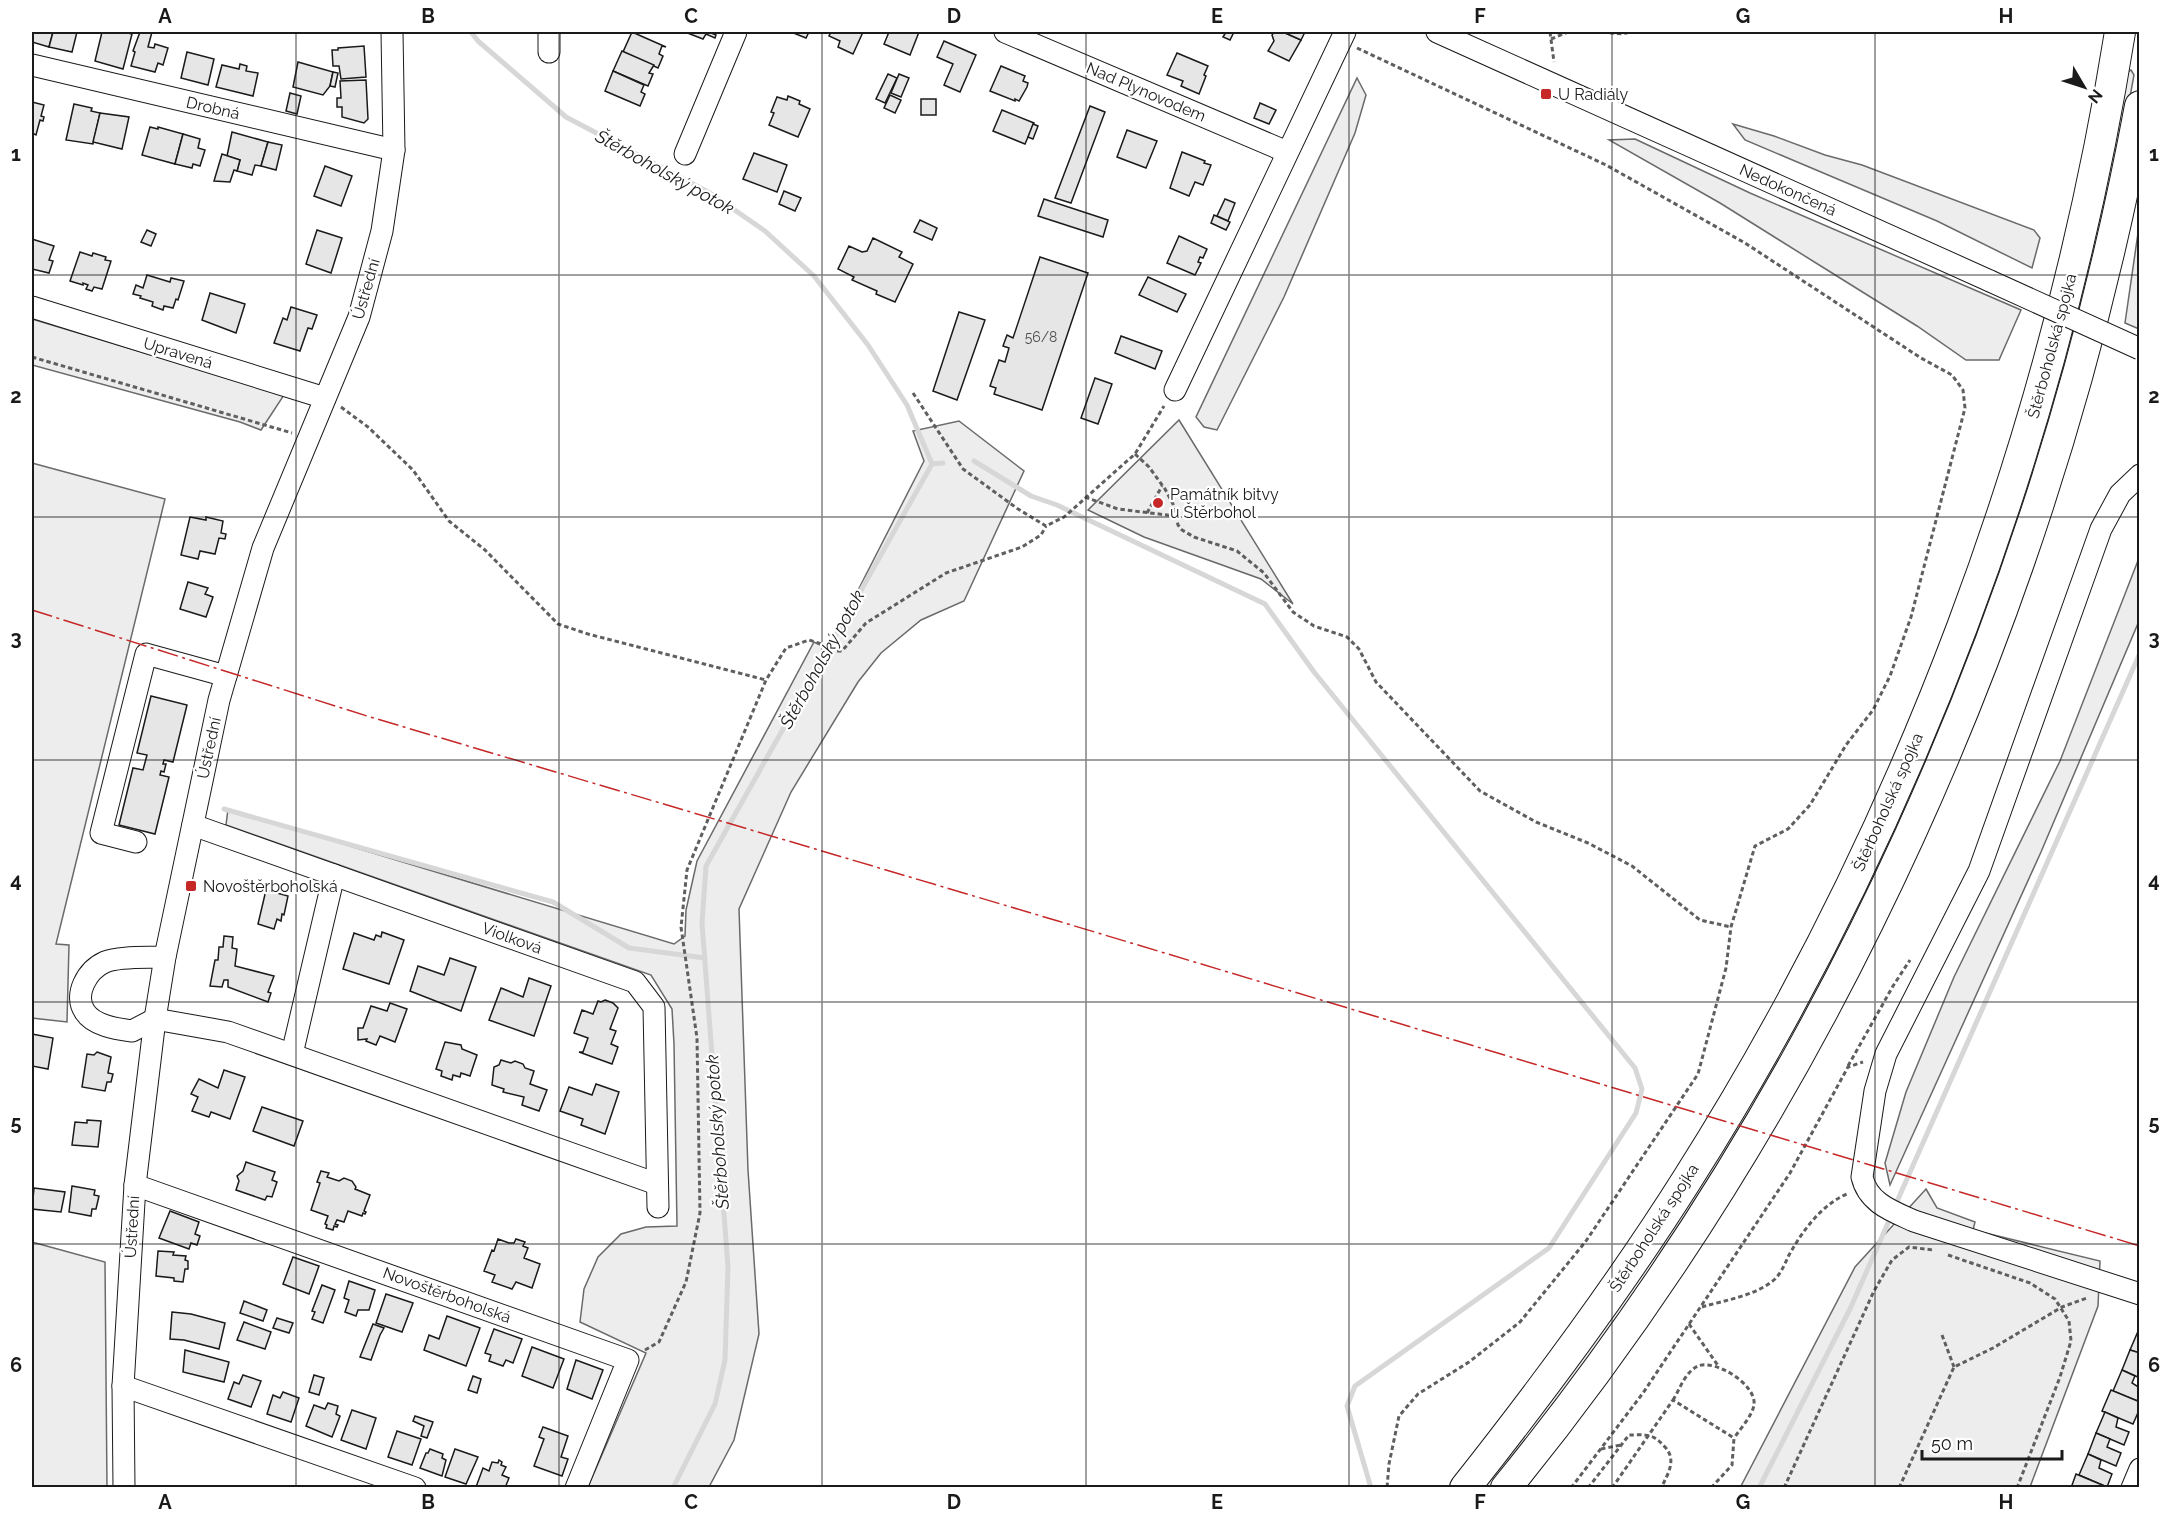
<svg xmlns="http://www.w3.org/2000/svg" width="2171" height="1519" font-family="Raleway,sans-serif">
<style>
.built{fill:#ededed;stroke:#6a6a6a;stroke-width:1.5}
.lines{fill:none;stroke-linecap:round;stroke-linejoin:round}
.stream{stroke:#d7d7d7;stroke-width:5}
.building{fill:#e6e6e6;stroke:#1a1a1a;stroke-width:1.5}
.minor-casing{stroke:#1a1a1a;stroke-width:23}
.highway-casing{stroke:#1a1a1a;stroke-width:32}
.path{stroke:#5f5f5f;stroke-width:3;stroke-dasharray:4.5 3;stroke-linecap:butt}
.minor{stroke:#fff;stroke-width:21}
.highway{stroke:#fff;stroke-width:30}
.minor-bridge-casing{stroke:#1a1a1a;stroke-width:23;stroke-linecap:butt}
.minor-bridge{stroke:#fff;stroke-width:21}
.power{stroke:#c62828;stroke-width:1.5;stroke-dasharray:21 4.5 3 4.5;stroke-linecap:butt}
.grid{fill:none;stroke:#1a1a1a;stroke-width:1.5;stroke-opacity:0.55}
.poi-dot{fill:#c62828;stroke:#fff;stroke-width:2}
.labels{text-anchor:middle;dominant-baseline:central;stroke-width:4.5;stroke-linejoin:round;paint-order:stroke}
.number-label{font-size:14px;fill:#4d4d4d}
.street-label{font-size:16px;fill:#1a1a1a;stroke:#fff}
.poi-label{font-size:16px;fill:#1a1a1a;stroke:#fff;text-anchor:start}
.water-label{font-size:18px;font-style:italic;fill:#1a1a1a;stroke:#fff}
.neatline{fill:none;stroke:#1a1a1a;stroke-width:2}
.grid-label{font-size:20px;text-anchor:middle;font-weight:bold;fill:#1a1a1a}
</style>
<rect width="100%" height="100%" fill="#fff"/>
<g class="built">
<path d="M2131,70L2134,75L2120,152L2085,305L2076,301L2127,72Z"/>
<path d="M1357,78L1366,95L1355,133L1284,297L1217,430L1204,427L1196,417Z"/>
<path d="M1733,124L1774,136L1825,155L1862,165L2034,230L2040,238L2032,268L1937,221L1745,140Z"/>
<path d="M1635,139L1750,193L2021,310L1999,360H1966L1917,326L1824,268L1720,203L1609,140Z"/>
<path d="M2139,226L2140,329H2139L2125,323Z"/>
<path d="M32,319L284,395L261,430L240,422L32,365Z"/>
<path d="M2069,331L2078,335L2010,557L1902,826L1768,1085L1646,1280L1514,1459L1490,1487L1481,1488L1762,1080Z"/>
<path d="M1179,420L1293,604L1261,579L1144,537L1088,510Z"/>
<path d="M959,421L1024,471L964,601L921,620L881,653L858,682L791,792L739,909L748,1170L759,1334L734,1440L709,1487H588L646,1353L580,1322L584,1289L598,1257L621,1234L646,1227L677,1226L674,1044L672,1009L651,975L226,825L228,809L674,944L685,936L686,910L697,861L814,642L828,649L924,461L913,431Z"/>
<path d="M32,463L165,499L56,944L69,945L67,1022L32,1018Z"/>
<path d="M2139,558V621L2041,852L1890,1185L1885,1163L1906,1092L1954,977L2060,761Z"/>
<path d="M1926,1189L1937,1208L1975,1222L1973,1230L2100,1261L2098,1306L2030,1487L1740,1488L1855,1267Z"/>
<path d="M32,1242L105,1262L107,1487H32Z"/>
</g>
<g class="lines">
<g class="stream">
<path d="M471,32L478,41L566,117L710,193L765,231L814,276L868,345L907,405L932,464L706,866L702,923L728,1267L725,1360L715,1404L673,1488"/>
<path d="M974,461L1031,496L1057,505L1265,604L1314,672L1635,1068L1642,1089L1636,1113L1549,1248L1355,1386L1347,1406L1371,1488"/>
<path d="M932,464L943,463"/>
<path d="M224,809L553,902L629,948L705,958"/>
<path d="M1895,1206L2140,653"/>
<path d="M1759,1488L1850,1309L1892,1214"/>
</g>
</g>
<g class="building">
<path d="M32,32H53L49,47L32,42Z"/>
<path d="M53,32H77L72,52L49,47Z"/>
<path d="M102,32H123L132,34L123,69L95,61Z"/>
<path d="M140,32H152L148,47L154,48L155,44L168,48L163,65L158,63L155,72L131,66L135,52L133,51Z"/>
<path d="M632,32L666,47L662,46L659,54L663,56L658,68L623,52Z"/>
<path d="M685,32H709L716,35L715,38L706,34L703,39Z"/>
<path d="M791,32H809L806,38Z"/>
<path d="M831,32H863L853,54L838,47L840,41L829,36Z"/>
<path d="M889,32H919L910,55L884,44Z"/>
<path d="M1226,32H1234L1230,40L1223,37Z"/>
<path d="M1274,32H1283L1301,40L1289,61L1268,51L1274,41L1272,35Z"/>
<path d="M1283,32H1305L1301,40Z"/>
<path d="M944,41L976,55L960,92L944,85L953,64L937,57Z"/>
<path d="M364,46L366,77L341,79L339,66H333L332,50H338V48Z"/>
<path d="M622,51L654,65L649,73L653,74L648,86L613,71Z"/>
<path d="M187,52L214,59L208,85L181,78Z"/>
<path d="M1177,53L1208,66L1204,75L1206,76L1199,94L1181,86L1183,81L1167,75Z"/>
<path d="M298,62L333,72L330,86L323,95L293,87Z"/>
<path d="M240,64L247,66L246,71L258,73L253,96L216,87L222,65L239,69Z"/>
<path d="M1001,66L1025,76L1023,81L1028,83L1027,87L1019,101L1015,99V101L990,91Z"/>
<path d="M613,71L644,85L641,92L645,94L640,106L605,91Z"/>
<path d="M333,72L338,73L335,87L330,86Z"/>
<path d="M888,74L897,78L885,103L876,99Z"/>
<path d="M899,74L909,78L901,97L891,93Z"/>
<path d="M366,80L368,119L364,123L342,117V107H337V98H341L340,81Z"/>
<path d="M290,93L301,96L297,114L286,111Z"/>
<path d="M890,95L901,100L895,113L884,108Z"/>
<path d="M788,96L800,101L799,104L810,109L798,137L769,125L774,113L771,112L777,97L787,100Z"/>
<rect x="921" y="99" width="15" height="16"/>
<path d="M32,102L44,105L41,116L44,117L43,121L40,120L36,135L32,133Z"/>
<path d="M1260,103L1276,110L1269,124L1254,118Z"/>
<path d="M74,104L92,108L91,111L100,113L93,144L66,140Z"/>
<path d="M1090,106L1105,112L1071,203L1055,198Z"/>
<path d="M1002,110L1034,123L1025,144L993,131Z"/>
<path d="M100,113L129,117L122,149L93,142Z"/>
<path d="M1033,124L1038,126L1033,139L1028,137Z"/>
<path d="M150,127L158,129V127L183,134L175,164L142,155Z"/>
<path d="M1127,130L1157,141L1146,168L1117,157Z"/>
<path d="M232,132L268,142L261,166L255,165L252,175L237,171L240,160L227,156Z"/>
<path d="M183,134L200,139L198,148L205,150L200,166L193,164L192,168L175,164Z"/>
<path d="M268,142L282,145L276,170L261,166Z"/>
<path d="M1182,152L1205,161L1204,163L1211,165L1203,185L1195,182L1189,196L1170,188Z"/>
<path d="M754,153L787,165L777,192L743,179Z"/>
<path d="M222,154L240,160L237,171L234,170L230,182L214,181Z"/>
<path d="M325,166L352,176L341,206L314,196Z"/>
<path d="M784,191L801,198L795,211L779,204Z"/>
<path d="M1044,199L1108,220L1103,237L1038,216Z"/>
<path d="M1225,199L1235,203L1228,221L1217,216Z"/>
<path d="M1214,215L1230,222L1226,230L1211,223Z"/>
<path d="M920,220L937,228L932,240L914,232Z"/>
<path d="M147,230L156,234L151,246L141,242Z"/>
<path d="M317,230L342,238L331,273L306,264Z"/>
<path d="M1179,236L1207,249L1203,258L1200,257L1198,262L1201,263L1195,275L1167,263Z"/>
<path d="M873,238L902,252L899,257L913,264L895,302L876,294L877,291L852,280L854,277L838,269L849,246L862,252L867,251Z"/>
<path d="M32,239L54,246L49,260L53,261L49,273L32,269Z"/>
<path d="M80,252L92,256L93,253L106,257L105,260L111,261L102,289L94,287L92,291L86,289L88,285L83,283V285L70,281Z"/>
<path d="M1040,257L1088,273L1042,410L994,394L996,388L990,386L999,360L1005,362L1009,348L1003,346L1007,335L1013,338Z"/>
<path d="M147,275L170,282L171,278L184,281L178,300L176,299L173,308L164,306L163,310L152,306L153,302L140,298L141,296L133,294L136,285L143,288Z"/>
<path d="M1148,277L1186,294L1177,312L1139,295Z"/>
<path d="M210,293L245,304L236,333L202,320Z"/>
<path d="M291,307L317,315L312,329L308,328L300,351L274,343L283,318L287,320Z"/>
<path d="M959,312L985,320L957,400L933,391Z"/>
<path d="M1121,336L1162,351L1155,369L1115,353Z"/>
<path d="M1095,378L1112,384L1098,424L1081,418Z"/>
<path d="M190,517L206,520V517L223,521L221,533L226,534L225,539L219,538L215,554L200,551L198,559L181,555Z"/>
<path d="M188,582L208,588L205,594L213,597L206,617L180,609Z"/>
<path d="M151,696L187,705L173,762L164,760L163,764H166L164,772L161,771L160,775L169,777L155,834L119,825L133,768L143,770L147,755L137,753Z"/>
<path d="M266,890L288,896L284,915L282,914L281,921L277,919L274,929L258,924Z"/>
<path d="M382,932L404,940L389,984L343,969L354,933L374,940L376,935L381,937Z"/>
<path d="M224,936L233,937L232,948L237,949L235,966L274,976L268,992L271,993L268,1002L228,987V980H224L222,987L210,986L215,960H218L219,947H223Z"/>
<path d="M450,958L476,967L461,1011L410,991L418,966L444,975Z"/>
<path d="M529,978L551,986L534,1036L489,1020L501,988L523,997Z"/>
<path d="M605,1000L613,1003L618,1008L610,1029L616,1031L611,1044L618,1047L612,1064L579,1052H583L588,1038L574,1033L582,1010L593,1014L598,1001L601,1002Z"/>
<path d="M390,1003L407,1009L395,1042L380,1036L376,1045L366,1041L367,1039L358,1040V1028H363L371,1006L387,1011Z"/>
<path d="M32,1034L53,1038L48,1069L32,1066Z"/>
<path d="M445,1042L461,1045L462,1049L477,1055L470,1076L461,1073L460,1077L453,1075L452,1080L441,1076L442,1071L436,1069Z"/>
<path d="M97,1052L111,1057L108,1073L113,1074L111,1082H107L105,1091L82,1087L87,1054L94,1055Z"/>
<path d="M501,1060L511,1063L515,1061L523,1064L525,1068L534,1071L530,1084L547,1090L539,1111L522,1105L524,1097L503,1092L504,1089L492,1085L494,1067L499,1065Z"/>
<path d="M224,1070L245,1077L230,1119L211,1112L209,1117L192,1111L198,1097L191,1094L199,1079L218,1088Z"/>
<path d="M596,1084L619,1092L605,1134L581,1125L583,1119L560,1111L569,1087L592,1095Z"/>
<path d="M262,1107L303,1121L294,1146L253,1131Z"/>
<path d="M87,1120L101,1121L98,1147L72,1145L75,1122L87,1123Z"/>
<path d="M246,1162L275,1172L272,1180L277,1182L272,1197L267,1196L265,1200L236,1190L239,1181L237,1176L243,1171Z"/>
<path d="M321,1171L329,1173L327,1177L339,1181L344,1178L352,1181L356,1187L355,1189L370,1195L364,1211L366,1212L365,1214L363,1213L362,1216L348,1211L344,1222L337,1220L335,1224L338,1225L337,1227L334,1226L333,1230L326,1228L327,1225L325,1224L328,1216L311,1210L320,1183L317,1182Z"/>
<path d="M72,1186L95,1190L94,1195L99,1196L96,1209H92L91,1216L69,1212Z"/>
<path d="M34,1188L65,1192L61,1212L32,1209Z"/>
<path d="M170,1211L199,1222L195,1234L200,1236L197,1245L191,1243L189,1249L159,1238Z"/>
<path d="M498,1239L509,1243H514L516,1239L525,1242L523,1246L528,1248L524,1258L540,1264L532,1288L516,1282L512,1289L492,1282L495,1275L484,1271L492,1250L494,1251Z"/>
<path d="M158,1251L174,1252L173,1255L186,1256L185,1260L188,1261V1269H185L183,1282L174,1281V1278L156,1276Z"/>
<path d="M293,1257L319,1266L309,1294L283,1284Z"/>
<path d="M349,1281L375,1290L369,1310H358L356,1316L345,1312L349,1300L344,1298Z"/>
<path d="M322,1285L335,1290L323,1323L312,1319L315,1312L312,1311Z"/>
<path d="M386,1294L413,1303L402,1332L376,1323Z"/>
<path d="M244,1301L267,1310L263,1321L240,1313Z"/>
<path d="M172,1312L191,1314L225,1323L219,1349L184,1340L170,1339Z"/>
<path d="M447,1316L480,1328L466,1366L424,1350L429,1335L439,1339Z"/>
<path d="M277,1318L293,1323L289,1333L273,1328Z"/>
<path d="M244,1322L271,1332L265,1349L237,1340Z"/>
<path d="M373,1324L384,1328L380,1335L371,1360L360,1357Z"/>
<path d="M494,1329L522,1339L513,1363L506,1360L503,1366L489,1361L491,1355L485,1353Z"/>
<path d="M2139,1329H2140V1353L2130,1350Z"/>
<path d="M532,1347L564,1359L553,1388L522,1376Z"/>
<path d="M185,1350L229,1362L224,1382L183,1372Z"/>
<path d="M2130,1350L2140,1353V1378L2122,1370Z"/>
<path d="M576,1360L603,1370L592,1399L567,1389Z"/>
<path d="M2122,1370L2135,1376L2132,1383L2140,1388V1402L2113,1391Z"/>
<path d="M243,1375L261,1381L251,1407L228,1399L234,1382L239,1384Z"/>
<path d="M314,1375L324,1378L319,1395L309,1392Z"/>
<path d="M473,1376L481,1379L477,1393L468,1390Z"/>
<path d="M2111,1390L2140,1402V1408L2133,1424L2102,1411Z"/>
<path d="M283,1392L299,1398L291,1422L267,1414L273,1395L280,1398Z"/>
<path d="M328,1403L338,1406L336,1414L340,1416L332,1437L306,1426L314,1405L325,1409Z"/>
<path d="M352,1410L376,1418L366,1449L341,1440Z"/>
<path d="M2105,1412L2118,1418L2116,1427L2129,1432L2124,1445L2096,1433Z"/>
<path d="M415,1416L433,1422L427,1438L421,1436L424,1426L413,1421Z"/>
<path d="M543,1427L568,1436L561,1457L568,1459L562,1476L534,1466L544,1439L539,1437Z"/>
<path d="M397,1431L421,1439L412,1465L388,1457Z"/>
<path d="M2096,1433L2110,1439L2107,1447L2121,1453L2116,1466L2088,1454Z"/>
<path d="M430,1449L443,1454L442,1458L446,1460L442,1476L420,1468L426,1453H428Z"/>
<path d="M455,1449L478,1457L466,1484L445,1477Z"/>
<path d="M2088,1454L2101,1460L2099,1468L2112,1474L2107,1487L2079,1475Z"/>
<path d="M499,1460L502,1462L501,1465L506,1467L502,1475L509,1478L505,1488L476,1487L483,1468L489,1471L492,1462L498,1463Z"/>
<path d="M2076,1474L2107,1487V1488H2071Z"/>
</g>
<g class="lines">
<defs>
<g id="minor">
<path d="M1005,32L1287,152"/>
<path d="M1437,32L1990,281"/>
<path d="M549,52V32"/>
<path d="M32,65L394,150"/>
<path d="M685,154L736,32"/>
<path d="M32,307L325,398"/>
<path d="M1175,390L1345,32"/>
<path d="M2140,475L2120,494L2101,529L1979,871L1886,1054L1875,1091L1862,1177C1868,1203 1892,1211 1914,1221L2140,1294"/>
<path d="M193,825L635,982L654,1007L658,1207"/>
<path d="M136,842L101,833L146,654L226,676"/>
<path d="M165,957C148,958 120,956 105,962C87,970 73,995 85,1012C94,1026 118,1029 132,1031L155,1019L228,1032L657,1184"/>
<path d="M292,1054L334,875"/>
<path d="M135,1185L628,1360L576,1488"/>
<path d="M123,1386L415,1488"/>
<path d="M124,1488L123,1386L135,1185L155,1019L165,957L219,700L263,548L359,317L382,231L394,150L392,32"/>
<path d="M2132,1488L2140,1469"/>
</g>
<g id="highway">
<path d="M1465,1488C1544,1388 1620,1286 1688,1178C1908,831 2055,437 2120,32"/>
<path d="M1506,1488C1830,1090 2046,609 2140,106"/>
</g>
</defs>
<use href="#minor" class="minor-casing"/>
<use href="#highway" class="highway-casing"/>
<g class="path">
<path d="M1550,32L1554,62"/>
<path d="M1602,32L1623,34L1630,32"/>
<path d="M1551,39L1568,32"/>
<path d="M1357,48L1606,165L1745,243L1921,358L1952,375L1963,390L1965,408L1911,617L1890,676L1873,710L1846,745L1810,805L1788,829L1755,846L1731,927L1726,968L1698,1074L1586,1241L1520,1322L1469,1362L1418,1394L1399,1416L1389,1464L1387,1488"/>
<path d="M32,357L292,433"/>
<path d="M913,393L963,469L1018,509L1046,526L1064,517L1135,454L1164,406"/>
<path d="M341,407L368,427L413,470L449,521L485,550L558,624L588,634L766,680"/>
<path d="M1135,454L1149,467L1165,489L1173,504L1178,525L1182,530L1194,537L1237,551L1264,573L1293,612L1314,626L1347,637L1359,649L1376,682L1480,791L1536,822L1588,843L1632,866L1700,920L1731,927"/>
<path d="M1085,497L1118,509L1175,516"/>
<path d="M1147,513L1162,486"/>
<path d="M1848,1066L1893,986L1910,960"/>
<path d="M1948,1255L2030,1283L2055,1299L2069,1321L2071,1341L2060,1377L2017,1488"/>
<path d="M1702,1307C1725,1300 1756,1296 1775,1279C1782,1272 1785,1263 1789,1255C1803,1230 1822,1204 1849,1193"/>
<path d="M1689,1324L1719,1367"/>
<path d="M1942,1335L1954,1367"/>
<path d="M645,1350L659,1342L686,1282L700,1213L697,1038L681,927L687,870L766,680L786,648L809,640L825,645L836,651H842L866,623L946,573L1022,547L1041,535L1046,526"/>
<path d="M1673,1400C1680,1389 1685,1372 1698,1366C1716,1359 1757,1385 1754,1405C1752,1416 1741,1428 1734,1438"/>
<path d="M1601,1449L1621,1445"/>
<path d="M1571,1488L1643,1393L1790,1173L1848,1067L1863,1062"/>
<path d="M1588,1488L1629,1435C1635,1435 1643,1434 1649,1436C1656,1437 1660,1442 1665,1447C1677,1460 1668,1474 1661,1488"/>
<path d="M1612,1488L1673,1400L1734,1438L1732,1465L1711,1488"/>
<path d="M1784,1488L1874,1291L1892,1260L1909,1247L1933,1250"/>
<path d="M1899,1488L1954,1367L1993,1348L2062,1307L2087,1298"/>
</g>
<use href="#minor" class="minor"/>
<use href="#highway" class="highway"/>
<defs>
<path id="minor-bridge" d="M1990,281L2140,349"/>
</defs>
<use href="#minor-bridge" class="minor-bridge-casing"/>
<use href="#minor-bridge" class="minor-bridge"/>
<path class="power" d="M32,610L367,716L1058,921L2140,1246"/>
</g>
<path class="grid" d="M296,32V1488M559,32V1488M822,32V1488M1086,32V1488M1349,32V1488M1612,32V1488M1875,32V1488M32,275H2140M32,517H2140M32,760H2140M32,1002H2140M32,1244H2140"/>
<g class="poi-dot">
<rect x="1540" y="88" width="12" height="12" rx="3"/>
<circle cx="1158" cy="503" r="6"/>
<rect x="185" y="880" width="12" height="12" rx="3"/>
</g>
<g class="labels">
<g class="number-label">
<text x="1041" y="337">56/8</text>
</g>
<g class="street-label">
<text transform="translate(1146 92) rotate(23)">Nad Plynovodem</text>
<text transform="translate(213 108) rotate(13)">Drobná</text>
<text transform="translate(1788 190) rotate(24)">Nedokončená</text>
<text transform="translate(366 289) rotate(-74)">Ústřední</text>
<text transform="translate(2052 346) rotate(-75)">Štěrboholská spojka</text>
<text transform="translate(178 353) rotate(17)">Upravená</text>
<text transform="translate(209 748) rotate(-78)">Ústřední</text>
<text transform="translate(1888 802) rotate(-66)">Štěrboholská spojka</text>
<text transform="translate(512 938) rotate(20)">Violková</text>
<text transform="translate(132 1227) rotate(-87)">Ústřední</text>
<text transform="translate(1654 1228) rotate(-57)">Štěrboholská spojka</text>
<text transform="translate(447 1295) rotate(20)">Novoštěrboholská</text>
</g>
<g class="poi-label">
<text x="1558" y="94">U Radiály</text>
<text x="1170" y="494">Památník bitvy<tspan x="1170" dy="18">u Štěrbohol</tspan></text>
<text x="203" y="886">Novoštěrboholská</text>
</g>
<g class="water-label">
<text transform="translate(665 172) rotate(29)">Štěrboholský potok</text>
<text transform="translate(822 659) rotate(-61)">Štěrboholský potok</text>
<text transform="translate(717 1132) rotate(-94)">Štěrboholský potok</text>
</g>
</g>
<rect width="2171" height="1519" fill="none" stroke="#ffffff" stroke-width="66"/>
<g transform="translate(2084 87) rotate(129)" stroke="#ffffff" stroke-width="4.5" paint-order="stroke">
<path d="M0-4.5L10 22L0 15L-10 22Z" fill="#1a1a1a"/>
<text y="-9" font-size="16" font-weight="bold" text-anchor="middle" fill="#1a1a1a">N</text>
</g>
<path d="M1922 1450v9h140v-9" fill="none" stroke="#1a1a1a" stroke-width="3"/>
<text x="1931" y="1450" font-size="18" fill="#1a1a1a" stroke="#ffffff" stroke-width="4.5" paint-order="stroke">50 m</text>
<rect x="33" y="33" width="2105" height="1453" class="neatline"/>
<g class="grid-label">
<text x="165" y="23">A</text>
<text x="428" y="23">B</text>
<text x="691" y="23">C</text>
<text x="954" y="23">D</text>
<text x="1217" y="23">E</text>
<text x="1480" y="23">F</text>
<text x="1743" y="23">G</text>
<text x="2006" y="23">H</text>
<text x="16" y="161">1</text>
<text x="2154" y="161">1</text>
<text x="16" y="403">2</text>
<text x="2154" y="403">2</text>
<text x="16" y="645">3</text>
<text x="2154" y="645">3</text>
<text x="16" y="887">4</text>
<text x="2154" y="887">4</text>
<text x="16" y="1130">5</text>
<text x="2154" y="1130">5</text>
<text x="16" y="1372">6</text>
<text x="2154" y="1372">6</text>
<text x="165" y="1509">A</text>
<text x="428" y="1509">B</text>
<text x="691" y="1509">C</text>
<text x="954" y="1509">D</text>
<text x="1217" y="1509">E</text>
<text x="1480" y="1509">F</text>
<text x="1743" y="1509">G</text>
<text x="2006" y="1509">H</text>
</g>
</svg>
